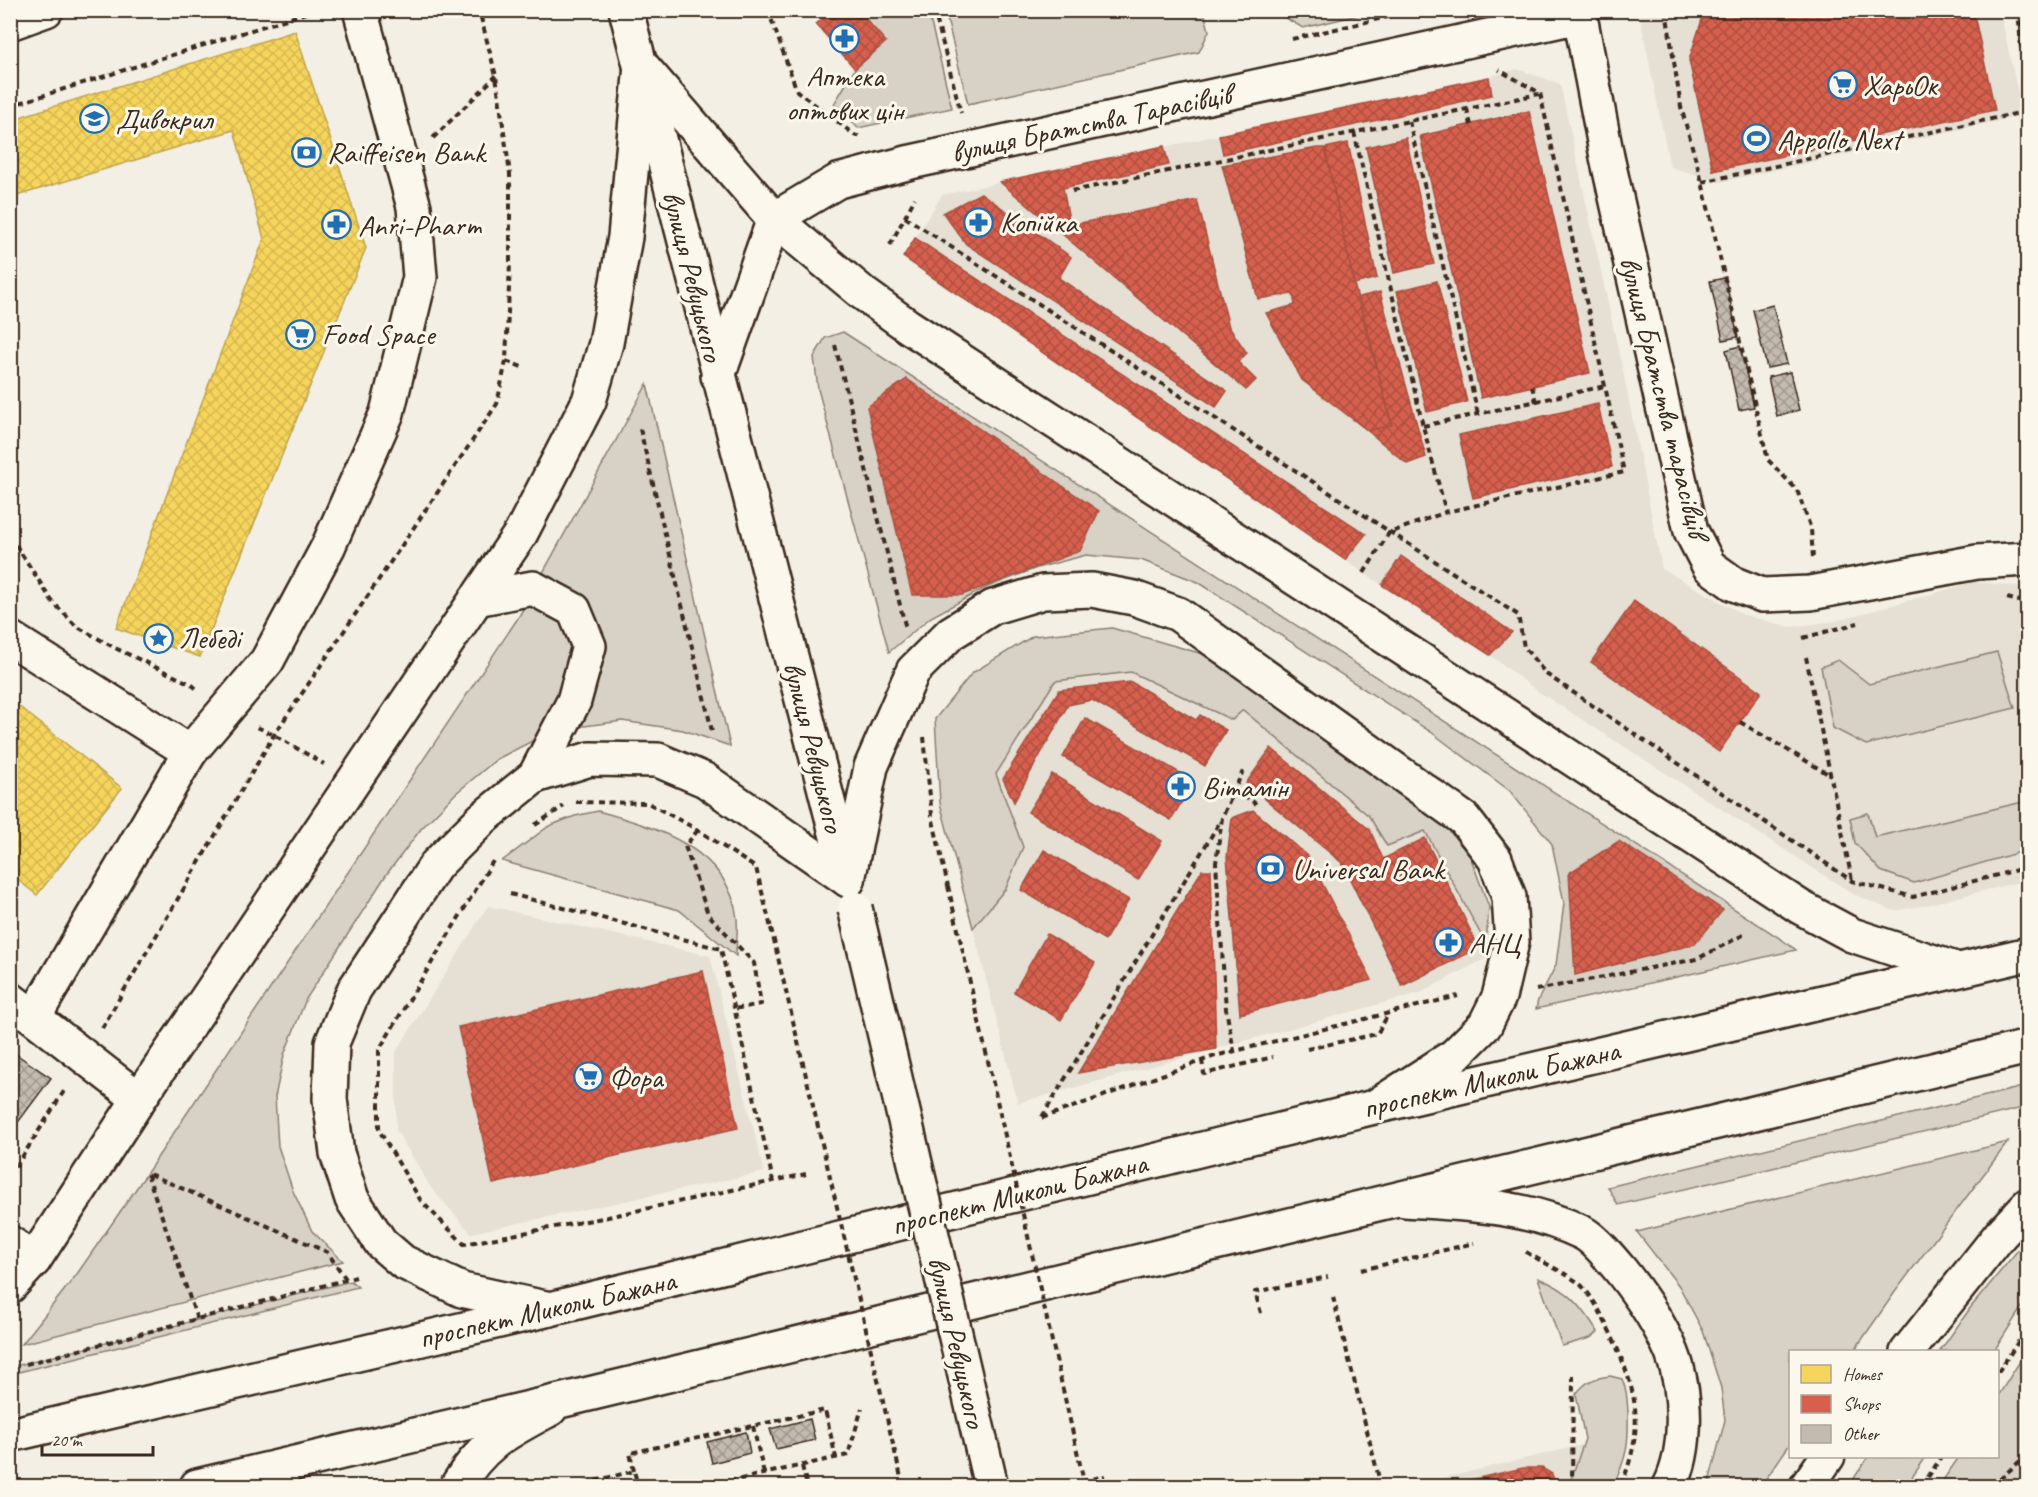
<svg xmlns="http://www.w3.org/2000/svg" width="2038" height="1497" font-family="Caveat,sans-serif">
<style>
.built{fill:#e5dfd4}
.grass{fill:#d8d1c6;stroke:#8a7e72;stroke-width:1.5}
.homes{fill:url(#homes-cross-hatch);stroke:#bea249;stroke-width:1.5}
.shops{fill:url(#shops-cross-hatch);stroke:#a8503f;stroke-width:1.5}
.building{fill:url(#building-cross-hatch);stroke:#3b2a1e;stroke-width:1.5}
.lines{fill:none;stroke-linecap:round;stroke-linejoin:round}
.minor-casing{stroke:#3b2a1e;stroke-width:38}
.highway-casing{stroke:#3b2a1e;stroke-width:38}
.path{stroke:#3b2a1e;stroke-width:4;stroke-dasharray:6 4.5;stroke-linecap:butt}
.minor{stroke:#fbf7ec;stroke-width:33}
.highway{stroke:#fbf7ec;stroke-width:33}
.minor-bridge-casing{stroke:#3b2a1e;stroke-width:38;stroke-linecap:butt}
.path-bridge{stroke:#3b2a1e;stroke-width:4;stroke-dasharray:6 4.5;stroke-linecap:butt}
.minor-bridge{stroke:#fbf7ec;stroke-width:33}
.labels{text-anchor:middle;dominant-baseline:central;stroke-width:6;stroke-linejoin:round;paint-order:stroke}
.poi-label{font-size:30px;fill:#3b2a1e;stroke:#fbf7ec;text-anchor:start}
.street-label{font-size:30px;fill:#3b2a1e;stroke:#fbf7ec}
</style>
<defs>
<pattern id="homes-cross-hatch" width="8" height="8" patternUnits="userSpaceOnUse" patternTransform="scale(1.5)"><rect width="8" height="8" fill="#f6d55c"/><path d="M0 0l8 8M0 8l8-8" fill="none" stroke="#d4b750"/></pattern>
<pattern id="shops-cross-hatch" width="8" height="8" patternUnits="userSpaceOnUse" patternTransform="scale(1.5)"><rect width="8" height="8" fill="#d6604d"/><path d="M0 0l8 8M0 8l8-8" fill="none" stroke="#af4f3f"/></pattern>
<pattern id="building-cross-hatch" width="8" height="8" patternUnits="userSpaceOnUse" patternTransform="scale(1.5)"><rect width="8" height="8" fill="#c3bbb0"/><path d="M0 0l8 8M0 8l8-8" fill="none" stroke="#a0988f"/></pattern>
</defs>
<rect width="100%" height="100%" fill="#f3efe4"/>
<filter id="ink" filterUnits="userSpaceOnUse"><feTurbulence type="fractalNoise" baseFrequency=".0167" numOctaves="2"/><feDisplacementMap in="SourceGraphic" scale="12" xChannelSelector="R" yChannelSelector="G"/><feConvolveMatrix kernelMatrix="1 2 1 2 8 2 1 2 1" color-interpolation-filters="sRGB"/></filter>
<g filter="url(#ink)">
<g class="built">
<path d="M1639,11H2000L2018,94L2027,92V162L2016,117L1720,182L1670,167Z"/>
<path d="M1517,69L1560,84L1624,376L1662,569L1744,615L1790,627L1836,621L1975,582L2023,587L2028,591L2027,880L1926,905L1894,911L1855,895L1536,690L1490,655L1364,573L903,257L942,195L1489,77Z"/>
<path d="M1131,672L1232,720L1242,709L1369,816L1387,846L1425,831L1486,944L1490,956L1420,993L1018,1103L973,928L1006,888L1023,847L996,775L1055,681Z"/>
<path d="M488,906L710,956L764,1172L471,1233L432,1189L396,1130V1052Z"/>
<path d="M1591,1443L1602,1486H1410Z"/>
</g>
<g class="grass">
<path d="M858,11H928L952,108L858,128L834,104L855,69L885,42Z"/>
<path d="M945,11H1204L1209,31L1199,52L968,104Z"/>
<path d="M1281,11V10L1376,11L1303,28L1282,16Z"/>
<path d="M843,332L1781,939L1796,950L1536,1009L1538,1000L1556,965L1564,903L1552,844L1510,791L1431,732L1198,582L1141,560L1086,555L1037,568L985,588L931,617L889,652L818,389L814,357L825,338Z"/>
<path d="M647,384L730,746L683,730L622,721L554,730L497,759L455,794L421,829L386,875L306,999L284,1055L275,1097L278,1146L293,1191L312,1231L343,1261L22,1344L77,1274L147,1173L518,618Z"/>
<path d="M1112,628L1203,654L1442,822L1470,856L1489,907L1486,944L1425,831L1387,846L1369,816L1243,710L1232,720L1131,672L1055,681L996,774L1023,847L1006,888L973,928L940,803L935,719L972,673L1033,636Z"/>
<path d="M1997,652L2015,708L1866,745L1833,728L1821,667L1838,660L1869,684Z"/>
<path d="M2027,801V850L1914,883L1881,871L1855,843L1850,818L1868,813L1875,837Z"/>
<path d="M598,811C655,827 730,849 737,919C738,931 736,944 736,956L679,910L502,861L549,826L575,816Z"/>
<path d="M2027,1086V1107L1618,1205L1608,1187Z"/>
<path d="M2008,1142L1895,1292L1854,1351L1790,1352V1444L1761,1486H1708L1725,1420L1721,1388L1703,1331L1679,1286L1637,1232Z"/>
<path d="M2027,1239V1299L1994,1351H1940L1971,1307Z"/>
<path d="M1538,1278C1569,1290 1581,1305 1598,1332L1590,1338L1562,1346Z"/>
<path d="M351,1281L358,1287L11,1374V1367Z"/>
<path d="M2027,1350V1486H1939L1959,1457L1998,1456V1396Z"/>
<path d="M1610,1376L1622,1379C1627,1390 1627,1399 1628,1412C1629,1444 1627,1457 1613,1486H1570L1569,1485L1585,1439L1576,1394C1586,1381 1594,1378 1610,1376Z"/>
<path d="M1868,1457V1456L1926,1457L1906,1486H1849Z"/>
</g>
<g class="homes">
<path d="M295,31L366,248L200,657L116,628L264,239L234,130L10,198V120Z"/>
<path d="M12,701L122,788L37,895L10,874V703Z"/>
</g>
<g class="shops">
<path d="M833,10H858L886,42L855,69L816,24Z"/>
<path d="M1705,10H1973L1995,110L1713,171L1689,60Z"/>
<path d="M1489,77L1492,95L1223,154L1219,135Z"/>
<path d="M1529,111L1590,373L1481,398L1420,136Z"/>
<path d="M1406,138L1434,264L1394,273L1366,147Z"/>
<path d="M1348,143L1377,278L1354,284L1325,148Z"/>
<path d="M1164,146L1169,165L1063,188L1070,225L1055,228L1000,182Z"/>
<path d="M1317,148H1325L1354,284L1392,425L1368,431L1302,380L1266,313L1295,305L1293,294L1258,299L1222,165Z"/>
<path d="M981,193L1071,257L1059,278L1227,391L1216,407L966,244L943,213Z"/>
<path d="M1197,200L1229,327L1247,353L1238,362L1256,380L1246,390L1055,228Z"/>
<path d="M915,238L1366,534L1345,560L903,257Z"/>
<path d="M1437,281L1467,402L1427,412L1397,291Z"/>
<path d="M1380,292L1426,457L1407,464L1368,431L1392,425L1359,297Z"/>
<path d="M907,379L1099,511L1080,551L962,595H912L867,407Z"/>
<path d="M1598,404L1612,467L1473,498L1459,435Z"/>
<path d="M1401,556L1512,632L1490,655L1382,585Z"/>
<path d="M1634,601L1761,692L1719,752L1591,662Z"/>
<path d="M1131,682L1196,720L1200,715L1226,730L1205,766L1092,700L1068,705L1014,802L1003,779L1059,690Z"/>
<path d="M1085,718L1194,781L1171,820L1063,757Z"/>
<path d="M1271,748L1370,830L1383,859L1425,838L1479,948L1402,986L1342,863L1246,783Z"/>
<path d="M1052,774L1162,841L1138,880L1028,812Z"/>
<path d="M1253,810L1308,856L1372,980L1240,1014L1227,857L1232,818Z"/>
<path d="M1619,841L1723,910L1695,944L1575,975L1569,873Z"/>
<path d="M1044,850L1129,900L1105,940L1021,890Z"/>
<path d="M1202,870H1211L1216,1049L1078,1073Z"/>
<path d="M1047,934L1095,963L1061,1020L1014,992Z"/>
<path d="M703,971L738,1128L493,1184L458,1027Z"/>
<path d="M1523,1468H1542L1552,1474L1556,1486H1443Z"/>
</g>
<g class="building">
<path d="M1725,278L1738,337L1723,340L1710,281Z"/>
<path d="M1773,305L1787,364L1767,368L1753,310Z"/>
<path d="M1740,346L1754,407L1739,410L1726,350Z"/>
<path d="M1790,372L1799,410L1777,416L1768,377Z"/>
<path d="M10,1050L51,1078L10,1133Z"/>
<path d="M810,1419L815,1440L776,1449L770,1429Z"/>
<path d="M746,1432L750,1453L712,1463L707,1442Z"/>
</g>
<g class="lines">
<defs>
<g id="minor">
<path d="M626,10L846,872"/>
<path d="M1582,10L1580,16L1607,157L1691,531L1709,566L1734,584L1762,595L1810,593L1977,562L2028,559"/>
<path d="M10,23L46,10"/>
<path d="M641,65L774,219L864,294L908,326L1800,907L1852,935L1958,970"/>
<path d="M718,376L774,219L838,181L911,162L1580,16"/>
<path d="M476,599L533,588L574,610L589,646L574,701L535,776"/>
<path d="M10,638L190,752L34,1017"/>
<path d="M190,752L267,661L328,547L387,413L420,277L414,207L360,10"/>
<path d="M848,880L871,767L913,671L951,633L993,607L1043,592L1092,590L1134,598L1178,614L1464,819L1495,859L1509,897L1512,942L1499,997L1485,1025L1455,1055L1379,1104"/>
<path d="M10,999L139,1099"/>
<path d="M1405,1200C1468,1204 1525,1205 1583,1233C1595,1239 1613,1261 1622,1272C1641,1296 1660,1324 1672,1353C1687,1391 1688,1450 1670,1486"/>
<path d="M10,1243L34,1260"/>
<path d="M10,1286L34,1260L139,1099L521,533L589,401L606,343L625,237L641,65"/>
<path d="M550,1309L462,1290L403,1262L381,1243L352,1199L337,1153L330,1099L332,1043L354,990L436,865L483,818L535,776L590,759L658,760L705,780L848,880"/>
<path d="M1907,1352L2000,1235L2028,1205"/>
<path d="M457,1486C483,1443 507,1432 550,1409"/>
<path d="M1807,1486L1828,1456"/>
</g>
<g id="highway">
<path d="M10,1435L550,1309L1374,1107L2028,954"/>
<path d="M197,1486L568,1399L2028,1047"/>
</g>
</defs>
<use href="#minor" class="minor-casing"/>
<use href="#highway" class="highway-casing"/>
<g class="path">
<path d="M768,10L797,91L856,136H860"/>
<path d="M934,10L961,113"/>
<path d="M1666,10L1681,107L1702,182L1768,460L1797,490L1811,529L1813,558"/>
<path d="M2018,10L2024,84L2028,83"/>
<path d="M2020,26L2028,19"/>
<path d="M1292,39L1418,10"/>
<path d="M2024,84L2028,97"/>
<path d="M10,106L315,10"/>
<path d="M1467,109L1471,125"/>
<path d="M1409,121L1478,414"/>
<path d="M1354,132L1423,426L1446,512"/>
<path d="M433,138L496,76"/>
<path d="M1702,182L2028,111"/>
<path d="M1072,191L1539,94"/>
<path d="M905,217L1518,615L1524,647L1546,674L1852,881L1913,897L2028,867"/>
<path d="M890,245L915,198"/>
<path d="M835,345L906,629"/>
<path d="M506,361L522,367"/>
<path d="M1532,386L1536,402"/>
<path d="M1423,426L1605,386"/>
<path d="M640,429L712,731"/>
<path d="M10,536L52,601L76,626L115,648L191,684L198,690"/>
<path d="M1364,573L1389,533L1446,512L1624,472L1540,93L1499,70"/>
<path d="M2007,598L2019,601L2028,609"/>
<path d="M1803,638L1858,623"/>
<path d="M1806,657L1852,880"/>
<path d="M1740,722L1830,775"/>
<path d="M257,727L274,735L324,764"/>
<path d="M924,737L932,816L948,886"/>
<path d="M1235,789L1256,804"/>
<path d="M576,802L648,803L698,830L756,868L771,928"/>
<path d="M535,825L564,806"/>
<path d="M698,830L685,846L708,914L754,963L761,1004L734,1009"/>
<path d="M493,861L379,1050V1130L421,1201L464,1244L608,1217L806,1174"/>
<path d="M510,894L721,949L773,1181"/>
<path d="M1536,990L1697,959L1747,933"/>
<path d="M102,1028L274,735L497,404L506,361L510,262V174L496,76L479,10"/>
<path d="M1307,1049L1377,1034L1388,1015"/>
<path d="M1232,1051H1234L1226,1009L1216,863L1222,818L1243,771"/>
<path d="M1202,1060L1204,1074L1273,1057"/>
<path d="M1042,1117L1221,820"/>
<path d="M1042,1118L1215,1056L1458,996"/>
<path d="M10,1176L66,1088"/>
<path d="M1526,1252C1540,1261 1570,1275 1581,1285C1594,1298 1602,1316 1610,1332C1637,1391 1646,1424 1621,1486"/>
<path d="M1361,1270L1474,1243"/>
<path d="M1333,1297L1381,1486"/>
<path d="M1261,1313L1255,1292L1328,1277"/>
<path d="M197,1319L147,1173L327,1252L346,1279"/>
<path d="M26,1364L356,1277"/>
<path d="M1998,1372L2028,1327"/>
<path d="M753,1426L764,1474"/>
<path d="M802,1466L807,1486"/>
<path d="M634,1471L630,1453L825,1410L836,1458"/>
<path d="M575,1486L634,1471L638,1486"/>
<path d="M709,1486L848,1455L862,1408"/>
<path d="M1062,1486L1105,1476"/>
<path d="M1572,1486L1573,1376"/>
<path d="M1922,1486L1942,1456"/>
<path d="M1992,1486L2028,1454"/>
</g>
<use href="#minor" class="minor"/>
<use href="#highway" class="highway"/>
<defs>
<path id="minor-bridge" d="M855,908L991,1486"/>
</defs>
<use href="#minor-bridge" class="minor-bridge-casing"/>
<g class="path-bridge">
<path d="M948,886L1085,1486"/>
<path d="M771,928L903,1486"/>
</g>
<use href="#minor-bridge" class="minor-bridge"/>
</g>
</g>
<defs>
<symbol id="pharmacy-ring" viewBox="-11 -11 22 22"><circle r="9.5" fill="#fbf7ec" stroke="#1f6fb2" stroke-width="1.5"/><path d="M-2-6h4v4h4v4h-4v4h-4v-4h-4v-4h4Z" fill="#1f6fb2"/></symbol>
<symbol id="supermarket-ring" viewBox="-11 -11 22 22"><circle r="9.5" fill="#fbf7ec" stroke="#1f6fb2" stroke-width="1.5"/><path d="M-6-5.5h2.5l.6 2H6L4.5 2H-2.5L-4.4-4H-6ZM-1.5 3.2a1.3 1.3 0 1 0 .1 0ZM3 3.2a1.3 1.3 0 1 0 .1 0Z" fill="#1f6fb2"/></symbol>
<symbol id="school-ring" viewBox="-11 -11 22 22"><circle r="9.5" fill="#fbf7ec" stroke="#1f6fb2" stroke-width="1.5"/><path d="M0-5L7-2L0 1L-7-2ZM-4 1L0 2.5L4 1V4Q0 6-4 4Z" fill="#1f6fb2"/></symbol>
<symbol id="stadium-ring" viewBox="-11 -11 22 22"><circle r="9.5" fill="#fbf7ec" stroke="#1f6fb2" stroke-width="1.5"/><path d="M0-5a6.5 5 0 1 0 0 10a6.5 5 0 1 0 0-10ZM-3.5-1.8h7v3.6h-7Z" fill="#1f6fb2"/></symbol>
<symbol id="bank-ring" viewBox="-11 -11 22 22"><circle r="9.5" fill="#fbf7ec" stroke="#1f6fb2" stroke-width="1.5"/><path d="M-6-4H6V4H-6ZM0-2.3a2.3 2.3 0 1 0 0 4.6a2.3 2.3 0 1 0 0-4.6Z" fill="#1f6fb2"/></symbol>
<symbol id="sight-ring" viewBox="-11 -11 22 22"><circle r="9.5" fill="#fbf7ec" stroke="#1f6fb2" stroke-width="1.5"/><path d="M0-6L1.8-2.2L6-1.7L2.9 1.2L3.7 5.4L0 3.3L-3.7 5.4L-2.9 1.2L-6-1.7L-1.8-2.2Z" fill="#1f6fb2"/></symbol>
</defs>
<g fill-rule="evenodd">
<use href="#pharmacy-ring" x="828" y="22" width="33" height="33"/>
<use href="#supermarket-ring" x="1826" y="68" width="33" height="33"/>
<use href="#school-ring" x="78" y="102" width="33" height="33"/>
<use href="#stadium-ring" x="1740" y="122" width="33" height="33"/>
<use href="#bank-ring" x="290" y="136" width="33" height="33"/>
<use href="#pharmacy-ring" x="962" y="206" width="33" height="33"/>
<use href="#pharmacy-ring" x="320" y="208" width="33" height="33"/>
<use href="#supermarket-ring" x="284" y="318" width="33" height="33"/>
<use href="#sight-ring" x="142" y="622" width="33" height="33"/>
<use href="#pharmacy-ring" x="1164" y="770" width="33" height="33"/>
<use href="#bank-ring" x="1254" y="852" width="33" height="33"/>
<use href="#pharmacy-ring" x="1432" y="926" width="33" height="33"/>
<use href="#supermarket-ring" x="572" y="1060" width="33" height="33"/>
</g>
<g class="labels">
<g class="poi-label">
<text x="845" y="76" text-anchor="middle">Аптека<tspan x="845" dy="34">оптових цін</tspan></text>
<text x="1863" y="85">ХарьОк</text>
<text x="116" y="119">Дивокрил</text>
<text x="1777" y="139">Appollo Next</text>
<text x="327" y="152">Raiffeisen Bank</text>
<text x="1000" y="222">Копійка</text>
<text x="358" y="225">Anri-Pharm</text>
<text x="322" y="334">Food Space</text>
<text x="179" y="638">Лебеді</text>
<text x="1202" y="787">Вітамін</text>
<text x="1292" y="869">Universal Bank</text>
<text x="1469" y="943">АНЦ</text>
<text x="609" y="1077">Фора</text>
</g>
<g class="street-label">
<text transform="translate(1091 123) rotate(-12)">вулиця Братства Тарасівців</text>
<text transform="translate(693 276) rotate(76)">вулиця Ревуцького</text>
<text transform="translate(1664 397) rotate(76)">вулиця Братства тарасівців</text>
<text transform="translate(814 747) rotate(76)">вулиця Ревуцького</text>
<text transform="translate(1491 1079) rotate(-13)">проспект Миколи Бажана</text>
<text transform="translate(1019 1194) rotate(-14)">проспект Миколи Бажана</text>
<text transform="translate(547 1309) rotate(-13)">проспект Миколи Бажана</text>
<text transform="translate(957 1342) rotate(77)">вулиця Ревуцького</text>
</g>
</g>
<rect width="2038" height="1497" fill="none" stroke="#fbf7ec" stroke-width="36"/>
<rect x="18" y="18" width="2002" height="1461" fill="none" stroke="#3b2a1e" stroke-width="2" filter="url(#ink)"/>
<rect x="1789" y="1350" width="210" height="108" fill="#fbf7ec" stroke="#aea59a" stroke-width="1.5"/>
<rect x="1801" y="1365" width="30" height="18" fill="#f6d55c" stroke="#aea59a" stroke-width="1.5"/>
<text x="1843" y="1380" font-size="18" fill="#3b2a1e">Homes</text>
<rect x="1801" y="1395" width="30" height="18" fill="#d6604d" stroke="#aea59a" stroke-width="1.5"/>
<text x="1843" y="1410" font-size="18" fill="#3b2a1e">Shops</text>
<rect x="1801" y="1425" width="30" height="18" fill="#c3bbb0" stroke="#aea59a" stroke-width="1.5"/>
<text x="1843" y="1440" font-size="18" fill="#3b2a1e">Other</text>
<path d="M42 1446v9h111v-9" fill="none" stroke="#3b2a1e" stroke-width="3"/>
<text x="51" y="1446" font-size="18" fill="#3b2a1e" stroke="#fbf7ec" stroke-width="4.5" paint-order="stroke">20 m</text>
</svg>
